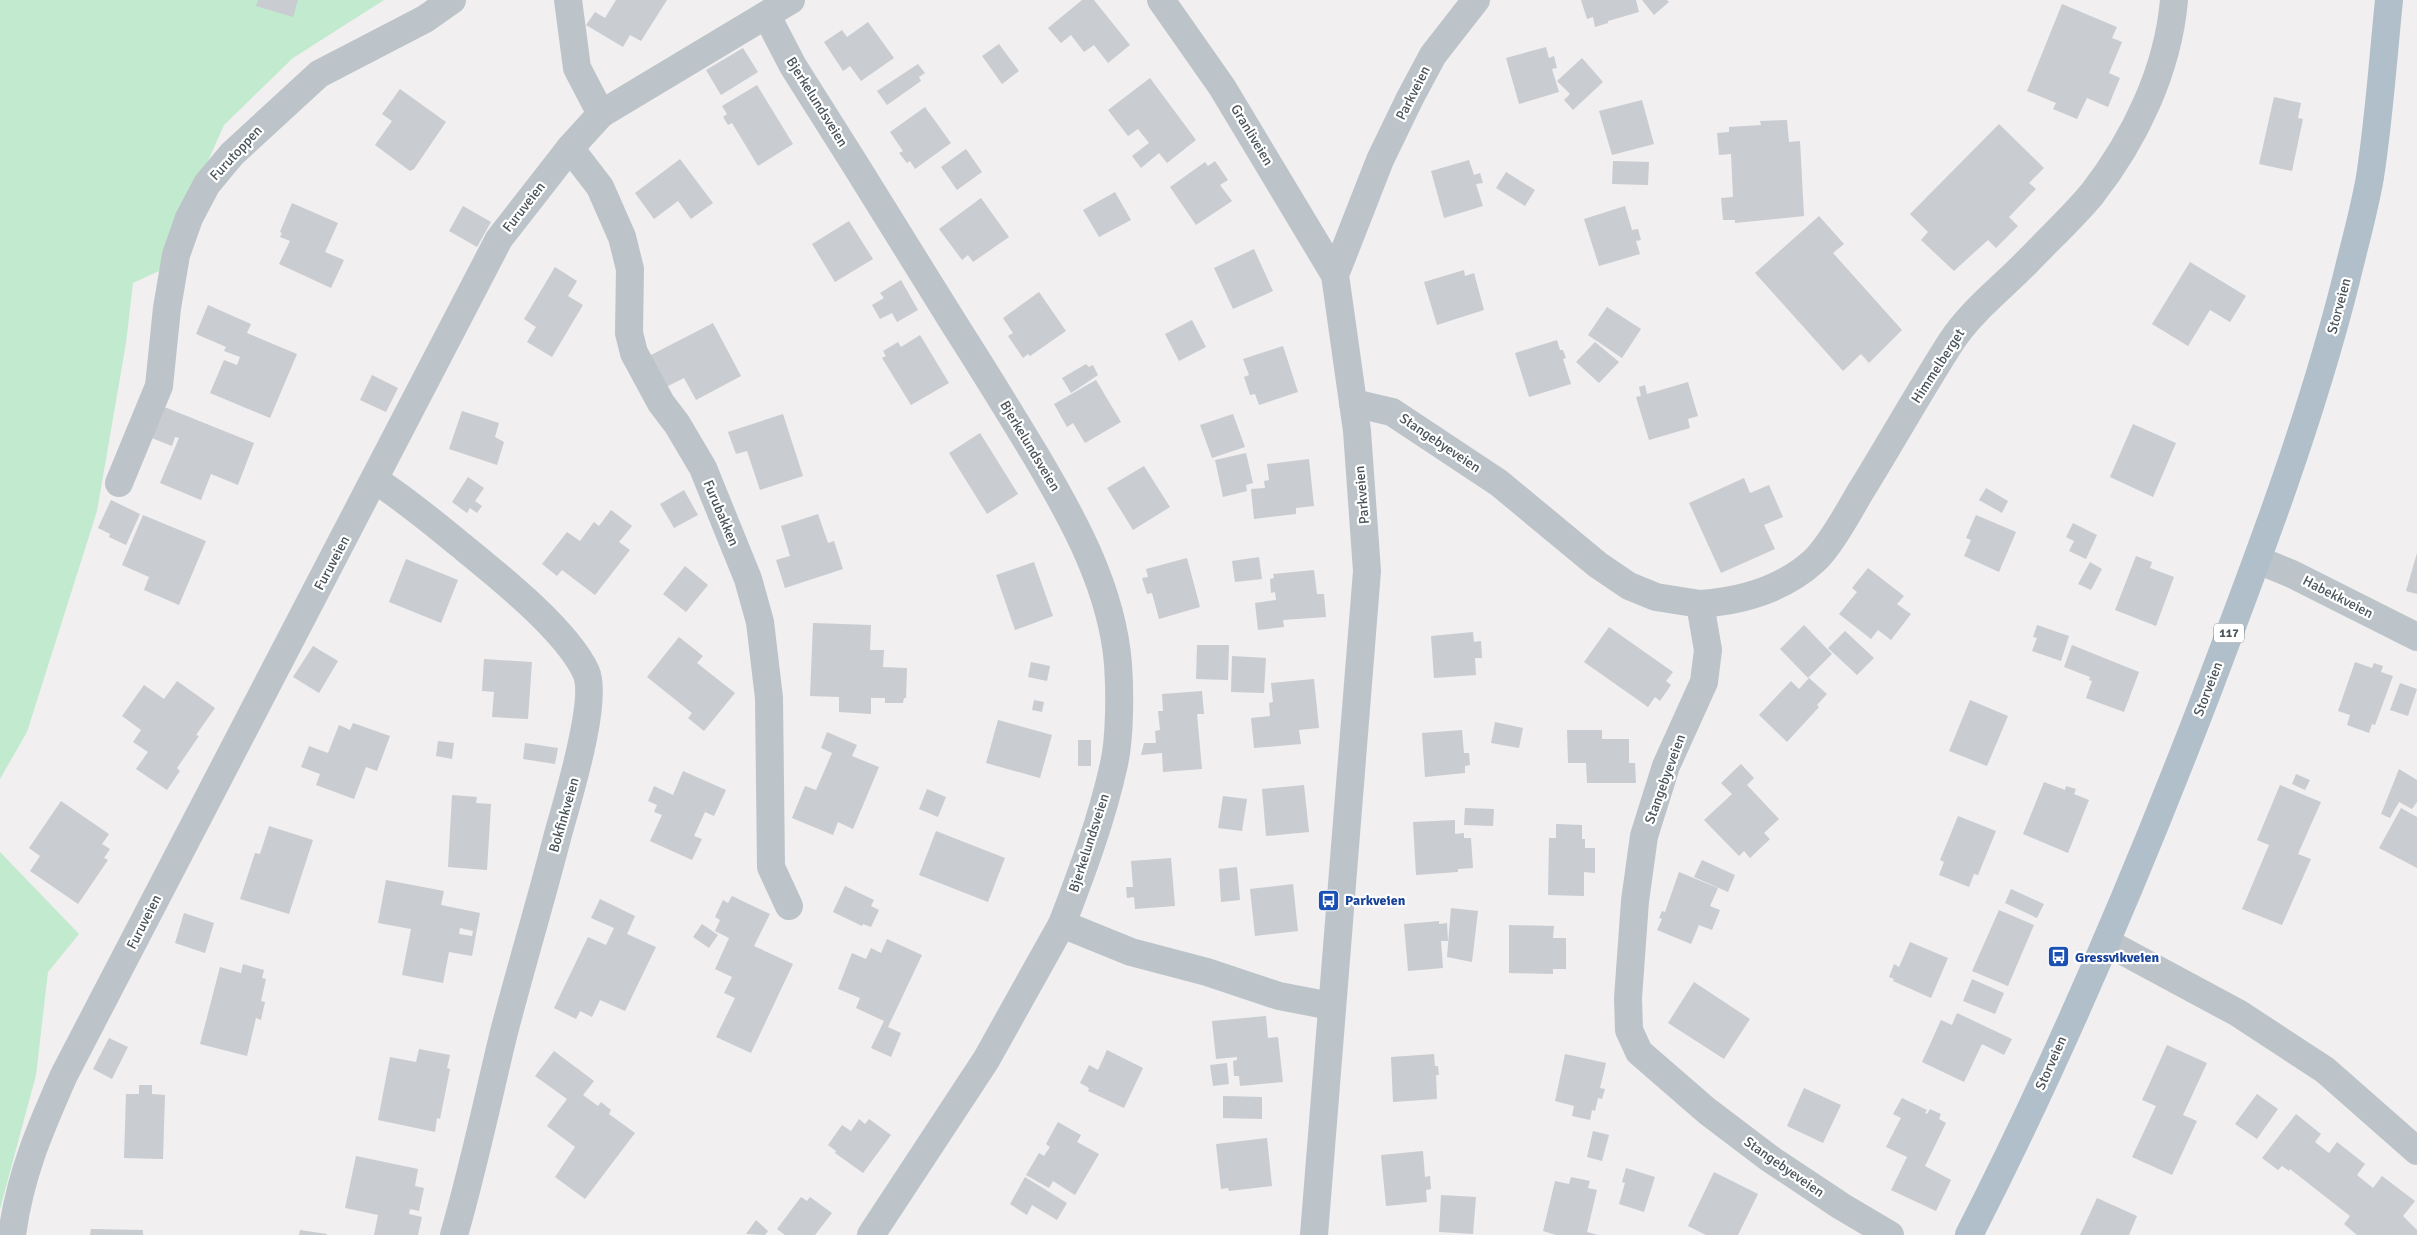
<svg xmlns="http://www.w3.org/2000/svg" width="2417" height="1235" font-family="Signika,sans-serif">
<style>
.green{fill:#c2eacf}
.building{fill:#c9ccd1;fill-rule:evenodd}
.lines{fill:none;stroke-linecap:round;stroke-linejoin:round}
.minor{stroke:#bcc4ca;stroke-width:28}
.major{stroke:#b1bfca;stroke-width:28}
.labels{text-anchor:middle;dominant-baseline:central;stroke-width:4.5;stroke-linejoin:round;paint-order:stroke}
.shield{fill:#fff;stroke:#80878c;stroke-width:1}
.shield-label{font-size:12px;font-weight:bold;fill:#49535a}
.street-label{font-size:14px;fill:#49535a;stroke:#fff}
.transit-label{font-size:14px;font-weight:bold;fill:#164399;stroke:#fff;text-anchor:start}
</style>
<rect width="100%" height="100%" fill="#f1efef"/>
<g class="green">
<path d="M0,0H384L293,58L224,125L159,271L133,283L126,343L97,511L27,732L0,779Z"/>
<path d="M0,852L79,934L48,972L36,1075L0,1209Z"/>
</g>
<g class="building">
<path d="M258,0H298L293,17L256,6Z"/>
<path d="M616,0H667L641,41L630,35L623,47L586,25L595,12L605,18Z"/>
<path d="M1082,0H1094L1130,45L1108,63L1094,45L1084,52L1071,35L1061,43L1048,28Z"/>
<path d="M1581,0H1636L1639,12L1608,21V23L1595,27L1593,17L1587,19Z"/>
<path d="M1642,0H1667L1669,2L1654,15Z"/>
<path d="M2062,4L2117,27L2112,38L2122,42L2109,73L2120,78L2108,107L2087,98L2077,119L2053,109L2056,103L2027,91Z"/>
<path d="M868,22L894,58L861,81L850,66L843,71L824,42L842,30L847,37Z"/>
<path d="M999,44L1019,71L1002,84L982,56Z"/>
<path d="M1546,47L1549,58L1554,56L1557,68L1552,69L1559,92L1519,104L1506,58Z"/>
<path d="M743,48L758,72L721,95L706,70Z"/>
<path d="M1582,58L1603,82L1573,110L1564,100L1570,94L1557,81Z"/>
<path d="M918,64L925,73L919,77L921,81L887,105L877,91Z"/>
<path d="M1150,78L1196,140L1167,163L1159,153L1141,168L1132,156L1149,143L1138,129L1128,136L1108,110Z"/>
<path d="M757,85L793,144L758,166L732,123L728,125L723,117L727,114L722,106Z"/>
<path d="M400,89L446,122L414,169L410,171L375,145L392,121L382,114Z"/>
<path d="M2274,97L2301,103L2298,118L2303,119L2292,171L2259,164Z"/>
<path d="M1642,100L1654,144L1612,155L1599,111Z"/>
<path d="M925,107L951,143L915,169L910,161L907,163L899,153L903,151L890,132Z"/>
<path d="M1787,120L1789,142L1800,141L1804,216L1735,223V220H1723L1721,198L1733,197L1731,154L1719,155L1717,133L1729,132V127L1761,125L1760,121Z"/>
<path d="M1999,124L2044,168L2029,183L2036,189L2009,217L2018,226L1996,248L1988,240L1954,271L1921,240L1928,232L1910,214Z"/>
<path d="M966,149L982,172L957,190L941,167Z"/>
<path d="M680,159L713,203L691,219L678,201L654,219L635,193Z"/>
<path d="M1469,160L1474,175L1480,173L1483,183L1476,184L1483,206L1444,218L1431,171Z"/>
<path d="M1215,161L1228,180L1220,185L1232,201L1196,225L1170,187L1205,162L1208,166Z"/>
<path d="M1613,161L1649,162L1648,185L1612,184Z"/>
<path d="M1506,172L1535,190L1525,206L1496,188Z"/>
<path d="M1115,192L1131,220L1099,237L1083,210Z"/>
<path d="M981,198L1009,237L973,262L968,255L962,260L939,229Z"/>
<path d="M292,203L338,223L325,252L344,260L331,288L279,264L290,241L280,237L282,233L280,232Z"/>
<path d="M463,206L491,222L477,247L449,231Z"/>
<path d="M1625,206L1632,230L1638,229L1641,240L1636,241L1640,254L1599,266L1584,219Z"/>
<path d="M1819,216L1844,244L1833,253L1902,330L1869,363L1861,354L1843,371L1755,273Z"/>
<path d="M849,221L873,259L835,282L812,244Z"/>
<path d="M1254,249L1273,291L1233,309L1214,268Z"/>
<path d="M2190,262L2246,296L2230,322L2210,310L2188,346L2152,324Z"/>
<path d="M555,267L577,281L568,296L583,305L552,357L527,342L536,327L524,319Z"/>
<path d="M1464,270L1465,276L1474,273L1484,310L1437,325L1424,282Z"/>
<path d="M901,280L918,310L897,322L892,313L880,319L872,305L884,298L880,293Z"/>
<path d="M1039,292L1066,331L1030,356L1028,354L1023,358L1008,336L1013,333L1003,318Z"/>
<path d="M208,305L251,324L247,333L297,354L270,418L210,393L224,360L237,365L240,357L224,351L226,347L196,334Z"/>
<path d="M1607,307L1641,329L1622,358L1588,335Z"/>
<path d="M1192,320L1206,347L1179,361L1165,334Z"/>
<path d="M713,323L741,376L696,400L684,378L666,387L649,356Z"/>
<path d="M920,335L949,383L911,405L882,358L886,356L883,351L898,342L901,347Z"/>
<path d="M1557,340L1560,350H1563L1566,358L1563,359L1571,384L1529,397L1515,353Z"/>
<path d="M1595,342L1619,362L1599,383L1576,362Z"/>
<path d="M1283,346L1298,392L1259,405L1255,394L1250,395L1244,377L1249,375L1243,359Z"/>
<path d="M1086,364L1089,367L1093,365L1098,375L1071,393L1062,378Z"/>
<path d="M372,375L398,388L386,412L360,400Z"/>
<path d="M1096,380L1121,422L1085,443L1073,423L1067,427L1054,404Z"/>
<path d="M1688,382L1698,416L1688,419L1690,428L1649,440L1636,397L1641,396L1639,387L1645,385L1647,394Z"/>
<path d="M162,406L254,443L238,485L211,474L201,500L160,483L179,438L175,437L172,446L149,437Z"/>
<path d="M462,411L499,423L495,437L504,442L497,465L449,449Z"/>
<path d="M783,414L803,476L760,490L747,451L736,454L728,432Z"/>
<path d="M1233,414L1245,447L1212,458L1200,425Z"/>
<path d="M2133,424L2176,443L2153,497L2110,477Z"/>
<path d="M980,433L1018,494L987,514L949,453Z"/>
<path d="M1246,453L1253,483L1246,485L1247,491L1223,497L1215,460Z"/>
<path d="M1309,459L1314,506L1296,508V514L1254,519L1251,489L1265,488L1264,481L1269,480L1267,464Z"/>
<path d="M1144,466L1170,507L1133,530L1107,488Z"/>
<path d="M468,477L484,488L475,501L482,506L477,513L470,508L467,513L452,502Z"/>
<path d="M1744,478L1750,493L1769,485L1783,517L1764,525L1775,549L1721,573L1689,503Z"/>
<path d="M1986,488L2008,501L2002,513L1979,500Z"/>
<path d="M684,490L698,515L674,528L660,504Z"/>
<path d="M111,500L140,514L126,545L109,537L110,534L98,528Z"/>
<path d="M611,510L632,526L619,542L630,550L595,595L562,570L557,576L542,564L567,532L580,541L594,522L599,526Z"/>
<path d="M818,514L828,543L834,541L843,569L785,588L776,560L790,556L781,526Z"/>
<path d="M143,515L206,541L179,605L144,590L149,577L122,565Z"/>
<path d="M1976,515L2016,532L1999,572L1964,556L1971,540L1966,538Z"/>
<path d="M2073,523L2097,535L2086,559L2069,551L2074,541L2066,537Z"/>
<path d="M2417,553V594L2406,591Z"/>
<path d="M2136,556L2152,562L2150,568L2174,577L2156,626L2115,610Z"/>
<path d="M1259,557L1262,579L1235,582L1232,561Z"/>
<path d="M1187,558L1200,607L1159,619L1152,593L1147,594L1142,578L1148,577L1146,569Z"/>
<path d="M406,559L458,580L441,623L389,602Z"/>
<path d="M1034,562L1053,616L1015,630L996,575Z"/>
<path d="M2090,562L2102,569L2091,590L2078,584Z"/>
<path d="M685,566L708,585L686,612L663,594Z"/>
<path d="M1868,568L1904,596L1897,604L1911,614L1891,640L1878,630L1871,639L1839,614L1857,592L1852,588Z"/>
<path d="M1314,570L1317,594H1324L1326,617L1283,620L1284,627L1258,630L1255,603L1276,600L1275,592L1271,593L1270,579L1274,578L1273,574Z"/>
<path d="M813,623L871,625L870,650H884L883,667L907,668L906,698H904L903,703H885V698H871V714L839,712V697L810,696Z"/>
<path d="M1804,625L1832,654L1808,678L1780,649Z"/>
<path d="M2037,625L2069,636L2061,661L2032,651L2037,638L2033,637Z"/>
<path d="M1609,627L1673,672L1666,681L1671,685L1660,701L1655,697L1648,707L1584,662Z"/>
<path d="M1845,631L1874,658L1857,675L1828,648Z"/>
<path d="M1473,632L1474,642L1481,641L1482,658H1475L1476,675L1434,678L1431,636Z"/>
<path d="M679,637L703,656L697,663L735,693L704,731L688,718L692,713L647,677Z"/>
<path d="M1197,645H1229L1228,680L1196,679Z"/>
<path d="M2072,645L2139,672L2124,712L2086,698L2092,681L2089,680L2090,677L2064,667Z"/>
<path d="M313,646L338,661L319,693L293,677Z"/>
<path d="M1232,656L1266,658L1264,693L1231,692Z"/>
<path d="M484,659L532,662L528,719L492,717L494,692L482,691Z"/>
<path d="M1031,662L1050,666L1047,681L1028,677Z"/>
<path d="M2355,662L2372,668L2374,663L2383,666L2381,672L2393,676L2375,725L2372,724L2369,733L2347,725L2350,715L2338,711Z"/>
<path d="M1809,678L1827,694L1817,705L1819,707L1787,742L1759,715L1791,681L1799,689Z"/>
<path d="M1314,679L1319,728L1299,730L1301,744L1254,748L1251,718L1270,716L1269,703L1273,702L1271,683Z"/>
<path d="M177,681L215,708L196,735L199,736L177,768L180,771L167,790L136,769L148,752L133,742L141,730L122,716L144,685L164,699Z"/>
<path d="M2400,683L2417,689L2408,716L2390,710Z"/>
<path d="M1202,691L1204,714H1197L1202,769L1163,772L1162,753L1141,755L1144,743H1156L1155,731L1160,730L1158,711H1163L1162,694Z"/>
<path d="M1034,700L1044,702L1042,712L1032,710Z"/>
<path d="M1970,700L2008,716L1987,766L1949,751Z"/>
<path d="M998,720L1052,735L1040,778L986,763Z"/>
<path d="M1495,722L1523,728L1519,748L1491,743Z"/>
<path d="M353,723L390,736L377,771L366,767L354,799L316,785L320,774L301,767L309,746L328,753L339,725L350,730Z"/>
<path d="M1462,730L1464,753H1469L1470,765L1465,766V773L1425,777L1422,733Z"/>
<path d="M1567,730H1602V739H1629V763H1635L1636,783H1587L1586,763H1568Z"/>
<path d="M827,732L857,745L852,756L879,767L853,829L838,822L833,835L792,818L805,786L816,790L832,753L821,748Z"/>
<rect x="1078" y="740" width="13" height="26"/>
<path d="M438,741L454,743L452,759L436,756Z"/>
<path d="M525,743L558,748L555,764L523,759Z"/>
<path d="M1741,764L1754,778L1747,785L1779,819L1764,833L1770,839L1750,858L1744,851L1739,856L1704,820L1732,794L1721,783Z"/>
<path d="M2399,769L2417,780V802L2412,809L2399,802L2390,818L2381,814Z"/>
<path d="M683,771L726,790L714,816L705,812L694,836L702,839L692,860L650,841L662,815L654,812L657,805L648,801L654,786L673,795Z"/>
<path d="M2296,774L2310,780L2305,790L2292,784Z"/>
<path d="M2044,782L2065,790L2066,786L2076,789L2074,794L2089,800L2068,853L2023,834Z"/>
<path d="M1304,785L1309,832L1266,836L1262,789Z"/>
<path d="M2280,785L2321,802L2298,854L2311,859L2282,925L2242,909L2269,845L2257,840Z"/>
<path d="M927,789L946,797L938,817L919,809Z"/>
<path d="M452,795L477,797L476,803L491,804L487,870L448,867Z"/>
<path d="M1223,796L1247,799L1242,831L1218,828Z"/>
<path d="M61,801L109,834L102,844L110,849L104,858L108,860L78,904L30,871L40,856L29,848Z"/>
<path d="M1465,808L1494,809L1493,826L1464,825Z"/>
<path d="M2401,808L2417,817V868L2379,848Z"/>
<path d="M1958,816L1996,831L1978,875L1974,874L1969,887L1939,875L1944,862L1940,860Z"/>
<path d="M1455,820V834L1464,833V838H1471L1473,868L1458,869V872L1416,875L1413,822Z"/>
<path d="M1556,824L1582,825V839H1585V848H1595V873L1584,872V896L1548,895L1549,838H1556Z"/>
<path d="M269,826L313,840L289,914L240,899L255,853L260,854Z"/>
<path d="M936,831L1005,858L988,902L919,875Z"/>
<path d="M1171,858L1175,906L1135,909L1134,897L1127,898L1126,887H1133L1131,861Z"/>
<path d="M1702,860L1735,875L1728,892L1694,877Z"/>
<path d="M1237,867L1240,900L1221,902L1219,869Z"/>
<path d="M1679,872L1718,888L1710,906L1720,910L1712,930L1699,925L1691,944L1657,930L1662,919L1659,918L1662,911L1665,912Z"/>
<path d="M386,880L444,891L441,905L480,913L472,956L449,952L443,983L402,975L411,929L378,923ZM460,928L473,931L472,936L459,934Z"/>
<path d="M1293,884L1298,931L1255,936L1250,889Z"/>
<path d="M845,886L874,900L871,906L879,910L871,927L863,924L862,926L833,912Z"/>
<path d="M2011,889L2044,904L2037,918L2005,903Z"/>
<path d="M732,896L770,914L754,946L793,964L751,1053L716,1037L735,998L724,993L732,977L715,969L729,938L715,931L720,920L715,917L723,900L728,903Z"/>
<path d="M600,899L635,916L627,934L656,947L625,1011L600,1000L592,1017L580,1011L576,1019L554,1008L588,937L606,945L614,928L591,918Z"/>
<path d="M1451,908L1478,911L1472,962L1447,957Z"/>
<path d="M1999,910L2034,925L2008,986L1972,971Z"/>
<path d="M184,913L214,923L205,953L175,943Z"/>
<path d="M1439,921V924L1447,923L1448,941H1441L1443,968L1408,971L1404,924Z"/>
<path d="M702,924L718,935L709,948L693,937Z"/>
<path d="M1509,925L1554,926L1553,938H1566V969H1553V974L1509,973Z"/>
<path d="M887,939L922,955L888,1027L901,1033L891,1057L871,1048L884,1021L856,1008L860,998L838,989L852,953L866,959L871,948L881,953Z"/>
<path d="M1910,942L1948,958L1931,998L1893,981L1894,979L1889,977L1894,964L1899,967Z"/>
<path d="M243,964L264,970L262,978L266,979L261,1001L265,1002L261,1020L256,1018L247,1056L200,1044L220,967L241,973Z"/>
<path d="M1972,979L2004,993L1995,1014L1963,1001Z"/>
<path d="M1694,982L1750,1019L1724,1059L1668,1023Z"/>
<path d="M1957,1013L2012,1039L2004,1055L1982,1044L1964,1082L1922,1062L1941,1020L1952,1025Z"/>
<path d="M1266,1016L1268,1038L1278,1037L1283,1082L1240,1086L1239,1076H1234L1233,1061L1237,1060V1057L1216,1059L1212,1021Z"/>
<path d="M109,1038L128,1047L112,1079L93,1069Z"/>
<path d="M2167,1045L2207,1063L2183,1115L2197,1121L2172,1175L2132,1157L2156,1106L2142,1100Z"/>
<path d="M419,1049L450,1055L447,1068L450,1069L440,1119L437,1118L435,1132L378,1120L390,1057L416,1062Z"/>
<path d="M1107,1050L1143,1068L1124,1108L1088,1091L1089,1088L1080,1083L1089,1065L1098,1070Z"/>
<path d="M554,1051L594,1081L583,1095L598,1106L601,1102L611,1110L609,1114L635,1133L585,1199L555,1177L575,1147L547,1126L567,1099L535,1076Z"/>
<path d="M1434,1054L1435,1066H1438L1439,1075H1436L1437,1099L1393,1102L1391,1057Z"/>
<path d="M1565,1054L1606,1063L1600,1088L1605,1089L1602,1099L1598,1098L1595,1111L1592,1110L1590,1120L1572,1116L1574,1106L1555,1101Z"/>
<path d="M1227,1063L1229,1084L1213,1086L1210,1065Z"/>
<path d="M139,1085H152V1094L165,1095L163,1159L124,1158L126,1094H139Z"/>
<path d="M1804,1088L1841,1105L1823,1143L1787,1126Z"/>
<path d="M2257,1094L2278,1109L2257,1139L2235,1124Z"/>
<path d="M1223,1096L1262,1097V1119L1223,1118Z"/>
<path d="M1902,1098L1927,1110L1925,1113L1927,1114L1930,1109L1941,1114L1939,1119L1946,1123L1925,1166L1951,1180L1936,1211L1891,1190L1907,1157L1886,1147L1901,1118L1893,1114Z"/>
<path d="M2296,1114L2321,1134L2315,1142L2329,1153L2337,1142L2365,1164L2357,1175L2373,1188L2382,1176L2415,1201L2403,1216L2417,1230V1235H2357L2344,1224L2350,1216L2290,1169L2289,1171L2282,1166L2278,1170L2262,1158Z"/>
<path d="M859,1119L865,1124L869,1119L891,1135L863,1173L835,1153L836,1151L828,1145L842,1125L851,1131Z"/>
<path d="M1058,1122L1081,1135L1077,1142L1099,1154L1075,1195L1053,1181L1049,1188L1026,1175L1039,1153L1044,1156L1050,1147L1046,1144Z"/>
<path d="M1593,1131L1609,1135L1602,1161L1587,1157Z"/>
<path d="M1267,1138L1272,1186L1229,1191L1228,1188L1221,1189L1216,1144Z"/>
<path d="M1423,1151L1425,1177L1430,1176L1431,1189L1426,1190L1427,1202L1386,1206L1381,1155Z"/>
<path d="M356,1156L418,1169L415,1186L424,1188L419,1211L410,1209L409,1214L422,1217L418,1235H374L378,1215L345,1208Z"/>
<path d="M1626,1168L1655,1177L1644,1212L1619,1204L1625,1183L1622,1182Z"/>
<path d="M1714,1172L1758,1194L1738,1235H1706L1688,1226Z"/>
<path d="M1025,1177L1067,1203L1057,1220L1032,1205L1027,1215L1010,1204Z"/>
<path d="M1571,1177L1590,1181L1588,1188L1597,1190L1587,1232L1598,1235H1556L1543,1231L1555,1181L1569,1184Z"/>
<path d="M1441,1195L1476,1197L1473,1234L1439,1232Z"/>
<path d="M801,1197L807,1201L810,1197L832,1213L815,1235H785L777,1229Z"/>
<path d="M2097,1198L2137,1216L2129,1235H2080Z"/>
<path d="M756,1220L768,1231L765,1235L746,1234Z"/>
<path d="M91,1229L143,1230V1235H90Z"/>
<path d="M300,1230L327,1234V1235H299Z"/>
</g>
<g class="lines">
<g class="minor">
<path d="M568,0L577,68L601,114"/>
<path d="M1161,0L1222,87L1335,275"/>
<path d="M767,16L793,66C847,151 900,236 953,322C981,366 1009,411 1036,456C1074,520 1112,589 1118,664C1120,692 1120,737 1114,764C1102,819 1082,872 1062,924L1131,952L1207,972L1279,996L1331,1006"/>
<path d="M570,148L600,187L622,237L630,269L629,333L634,353L661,403L677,424L703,468L748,579L760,622L769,698L771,867L789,906"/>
<path d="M1353,403L1392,412L1499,483L1598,565L1629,586L1656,597L1700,604L1708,650L1704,682L1666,766L1644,836L1635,901L1628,998L1629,1030L1639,1052L1707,1111L1769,1158L1841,1206L1890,1235"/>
<path d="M375,480C405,499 431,521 458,543C496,574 566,629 586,672C599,701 566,805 557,838C540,904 520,970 503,1036C487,1103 473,1169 454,1235"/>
<path d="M119,483L159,386L167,308L176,255L189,218L207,184L232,154L319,74L425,19L452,0"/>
<path d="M2258,560L2292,574L2417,637"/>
<path d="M1700,604C1742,601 1782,590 1814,561C1830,546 1848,513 1859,494C1890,444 1919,392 1951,342C1972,310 2002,288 2028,261C2049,239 2073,217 2092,194C2135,139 2168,70 2174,0"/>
<path d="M2106,942L2238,1013L2325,1070L2417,1151"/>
<path d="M12,1235C20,1175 40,1129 64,1075L499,239L570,148L601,114L791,0"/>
<path d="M871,1235L986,1060L1062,924"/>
<path d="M1314,1235L1367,571L1357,431L1335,275L1380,160L1410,98L1433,55L1476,0"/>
</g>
<path class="major" d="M1969,1235C2058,1061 2135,880 2205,698C2257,561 2310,423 2346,280C2354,246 2364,212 2370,177C2379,119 2383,59 2389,0"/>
</g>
<defs>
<symbol id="bus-square" viewBox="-11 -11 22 22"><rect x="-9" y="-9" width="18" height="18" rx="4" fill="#1a4fb4" stroke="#fff"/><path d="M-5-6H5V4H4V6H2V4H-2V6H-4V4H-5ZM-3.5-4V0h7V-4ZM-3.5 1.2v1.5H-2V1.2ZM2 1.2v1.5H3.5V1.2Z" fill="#fff"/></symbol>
</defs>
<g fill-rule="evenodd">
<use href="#bus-square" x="1316" y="888" width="25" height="25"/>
<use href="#bus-square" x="2046" y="944" width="25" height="25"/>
</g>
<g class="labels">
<rect class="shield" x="2214" y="623.5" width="30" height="19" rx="4"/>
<g class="shield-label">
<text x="2229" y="633">117</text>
</g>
<g class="street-label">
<text transform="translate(1413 93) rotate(-63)">Parkveien</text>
<text transform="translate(817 102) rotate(58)">Bjerkelundsveien</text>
<text transform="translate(1252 135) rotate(59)">Granliveien</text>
<text transform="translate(236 153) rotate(-47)">Furutoppen</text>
<text transform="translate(524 207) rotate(-52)">Furuveien</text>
<text transform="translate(2339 306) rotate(-75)">Storveien</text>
<text transform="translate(1938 366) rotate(-57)">Himmelberget</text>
<text transform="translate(1440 443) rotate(34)">Stangebyeveien</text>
<text transform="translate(1030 446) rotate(59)">Bjerkelundsveien</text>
<text transform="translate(1362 495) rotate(-95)">Parkveien</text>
<text transform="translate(721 513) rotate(67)">Furubakken</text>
<text transform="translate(332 563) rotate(-62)">Furuveien</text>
<text transform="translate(2338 597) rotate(27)">Habekkveien</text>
<text transform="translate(2208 689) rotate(-69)">Storveien</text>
<text transform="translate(1665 779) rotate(-70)">Stangebyeveien</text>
<text transform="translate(564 815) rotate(-74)">Bokfinkveien</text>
<text transform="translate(1089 843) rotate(-72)">Bjerkelundsveien</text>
<text transform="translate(144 922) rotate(-63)">Furuveien</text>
<text transform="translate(2051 1063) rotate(-66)">Storveien</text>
<text transform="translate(1784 1167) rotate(35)">Stangebyeveien</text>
</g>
<g class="transit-label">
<text x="1345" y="900">Parkveien</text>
<text x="2075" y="957">Gressvikveien</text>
</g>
</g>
</svg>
